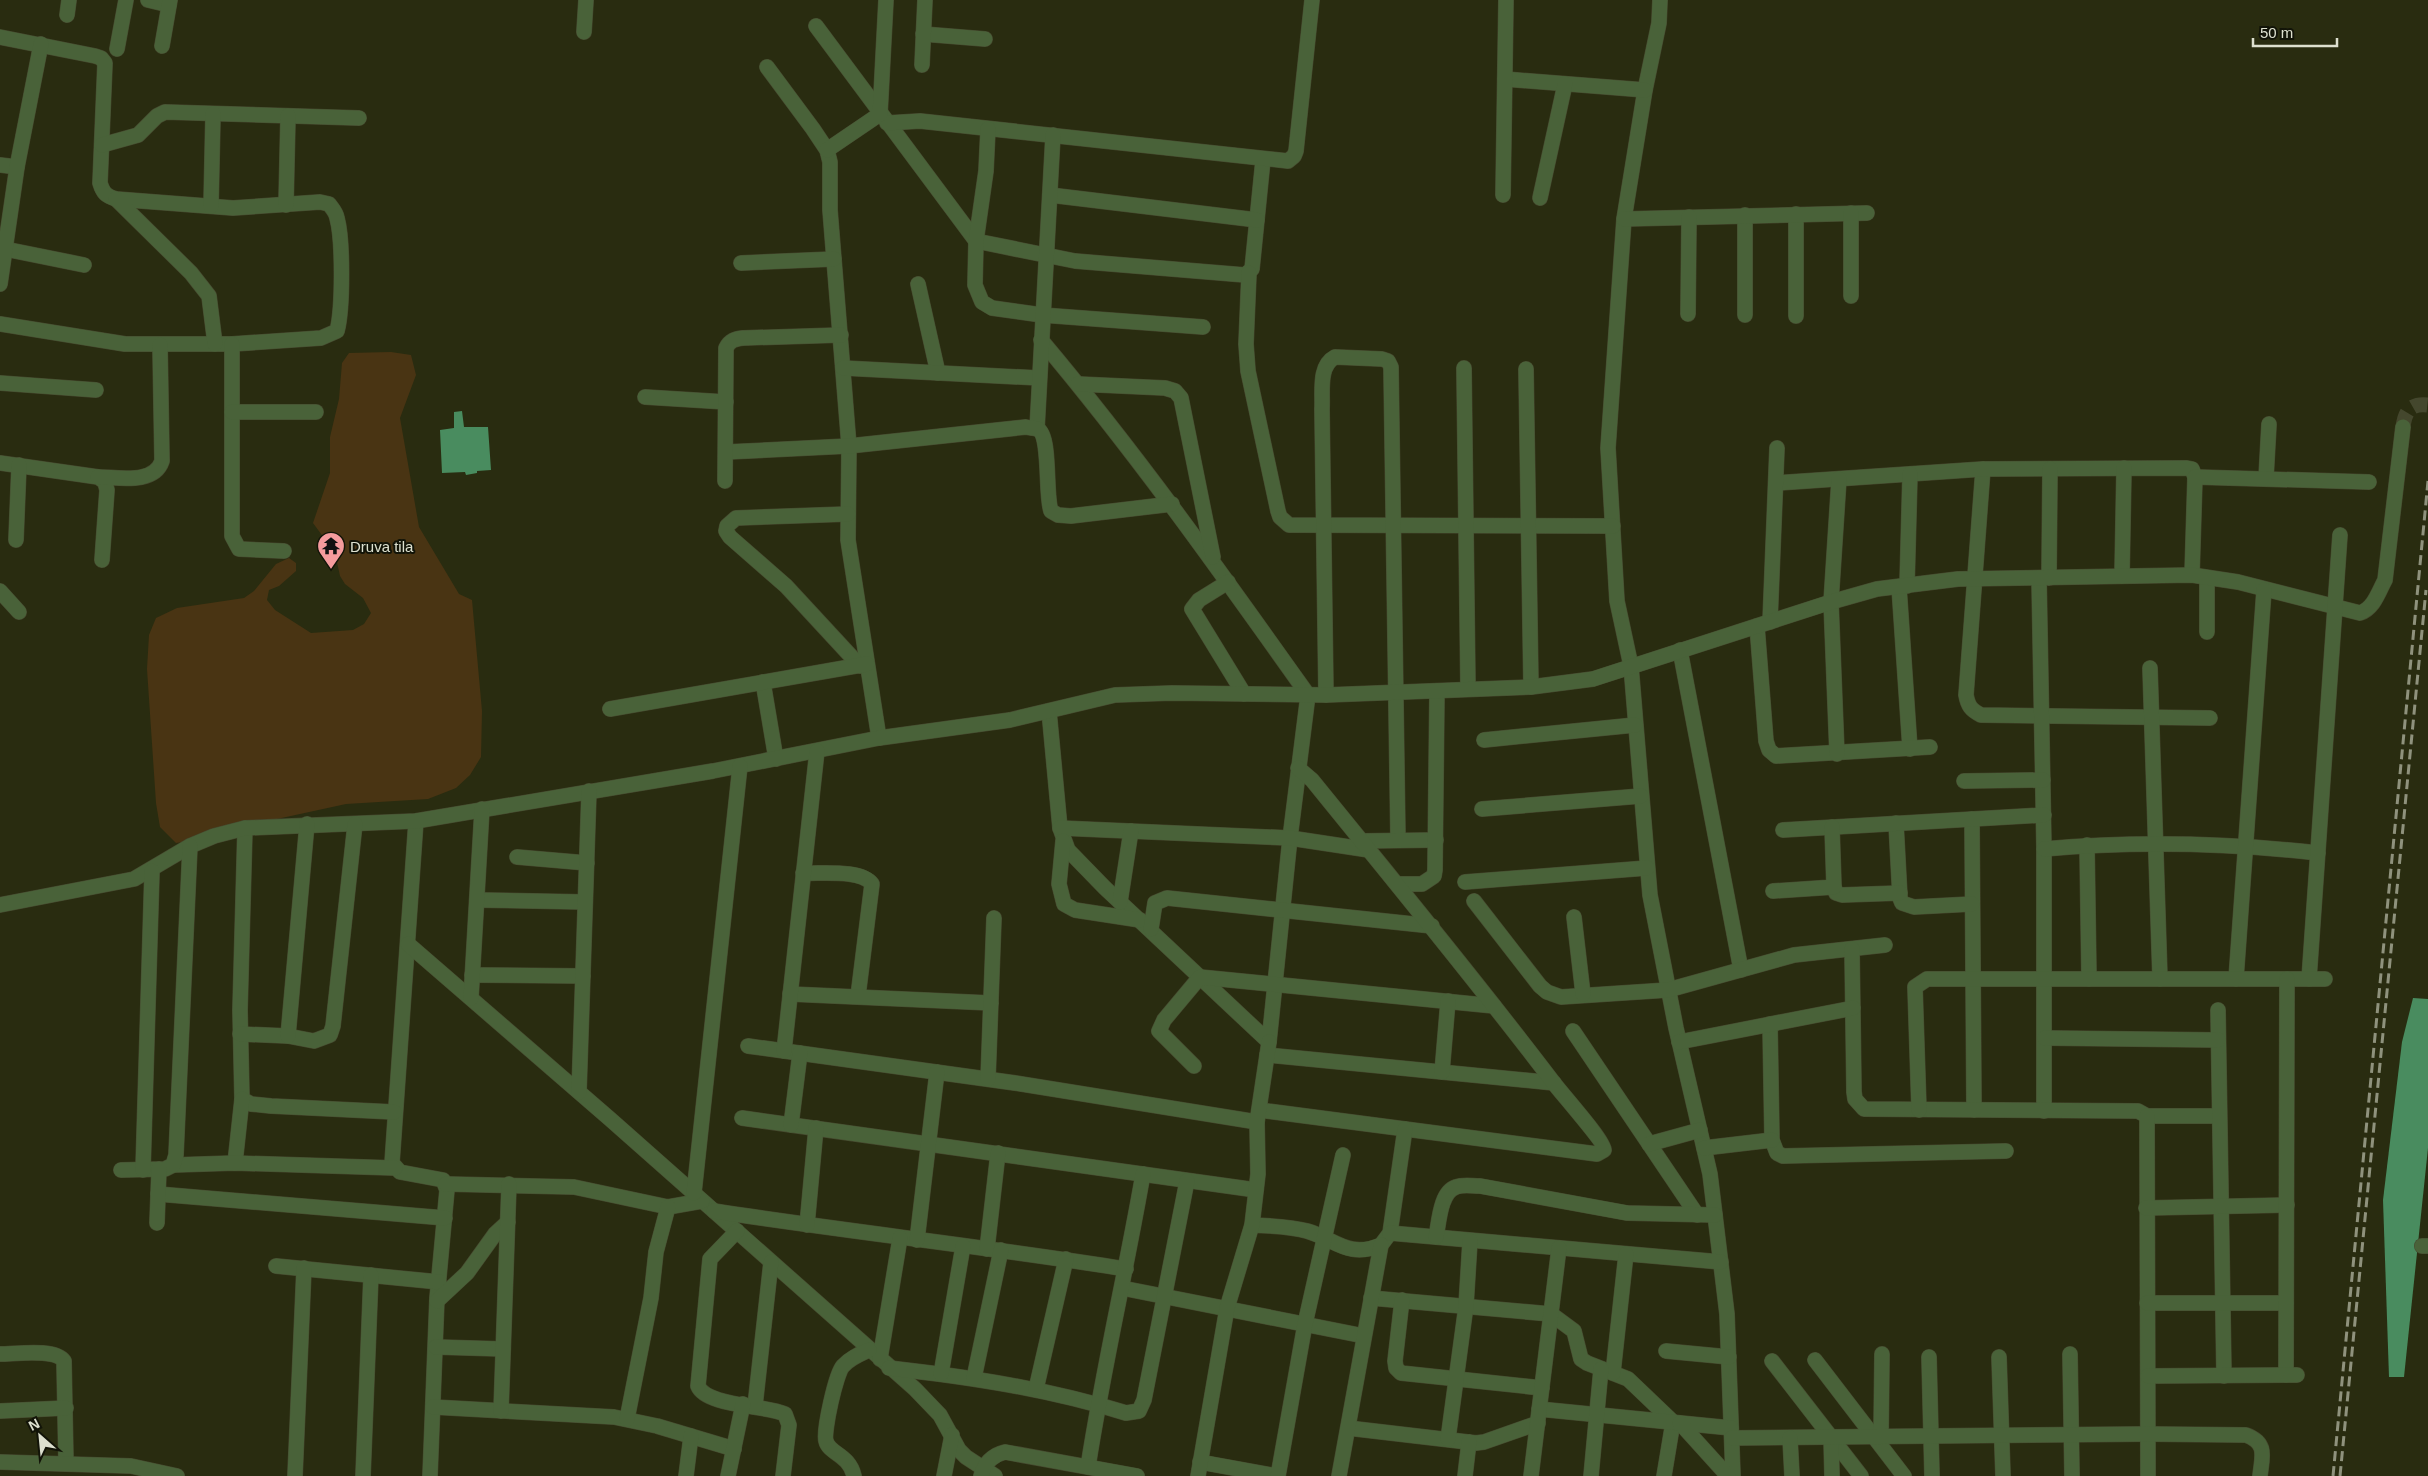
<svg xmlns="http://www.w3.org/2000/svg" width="2428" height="1476" font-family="Helvetica,sans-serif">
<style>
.green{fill:#493413}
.water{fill:#498c5f}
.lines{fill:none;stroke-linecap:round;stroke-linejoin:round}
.minor-tunnel{stroke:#44472d;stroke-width:15;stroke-dasharray:15 8;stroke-linecap:butt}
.minor-casing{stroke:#46492f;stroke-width:16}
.minor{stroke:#496239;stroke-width:15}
.rail{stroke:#8f927d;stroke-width:3;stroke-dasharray:10 5;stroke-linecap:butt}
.labels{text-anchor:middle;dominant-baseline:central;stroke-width:4;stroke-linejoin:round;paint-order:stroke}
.poi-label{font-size:15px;fill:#dde0cf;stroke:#121408;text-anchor:start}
</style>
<rect width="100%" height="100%" fill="#292c10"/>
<path class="green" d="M391,352L411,355L416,375L400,418L419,527L459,594L472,600L482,711L481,757L470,775L456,788L428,799L346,804L277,819L243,821L195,840L176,843L160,827L156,803L147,669L149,635L156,618L177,608L244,598L254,591L276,564L289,558L296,563V571L279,586L269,590L267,600L275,610L311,633L353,630L364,624L371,613L363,598L345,584L340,576L335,553L313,523L330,473V437L339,399L342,363L349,353Z"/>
<g class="water">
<path d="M462,411L464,427H488L491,470L477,471V473L466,475L465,472L442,473L440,430L454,428V412Z"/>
<path d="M2413,998L2428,999V1148L2404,1377H2389L2383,1200L2402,1042Z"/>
</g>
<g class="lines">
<path class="minor-tunnel" d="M2403,427C2405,411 2411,403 2428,405"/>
<defs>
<g id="minor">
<path d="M148,0L169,5"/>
<path d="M1660,0L1659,23L1645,90L1624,219L1608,448L1617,601L1631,666L1650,895L1676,1028L1710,1174L1727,1314L1733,1476"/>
<path d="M67,15L69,0"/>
<path d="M816,26L976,241L1075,261L1245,275L1252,269L1263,160"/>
<path d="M584,32L586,0"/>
<path d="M923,34L985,39"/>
<path d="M0,37L95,56L101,58L105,63L100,183C103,193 106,196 116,199L233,208L320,202L329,204C332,208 336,212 337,218C343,240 343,308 337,331L321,338L232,344H125L0,324"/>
<path d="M162,46L170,0"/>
<path d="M117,49L126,0"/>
<path d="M922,65L925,0"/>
<path d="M767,67L813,129L827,150L830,162V210L849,446L848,540L879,738"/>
<path d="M1505,79L1645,90"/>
<path d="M887,123L920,121L1288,161L1294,156L1296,151L1312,0"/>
<path d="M988,129L986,171L976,241L975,285L982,302L992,308L1042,315L1203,327"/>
<path d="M102,145L138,135L157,116L165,112L359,118"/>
<path d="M827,150L880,114L886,0"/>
<path d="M0,165L17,167"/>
<path d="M1050,195L1257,220"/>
<path d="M1503,195L1506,0"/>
<path d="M1540,198L1565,84"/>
<path d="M116,199L191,273L209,296L215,344"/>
<path d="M286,205L288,116"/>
<path d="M211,206L213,114"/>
<path d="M1796,214V316"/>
<path d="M1745,215V315"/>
<path d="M1624,219L1867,213"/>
<path d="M5,249L84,265"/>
<path d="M741,263L834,259"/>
<path d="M1249,273L1246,344L1248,371L1278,511L1280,517L1289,525L1613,526"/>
<path d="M0,284L17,167L41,44"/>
<path d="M918,284L938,373"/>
<path d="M1851,296V213"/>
<path d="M1688,314L1689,217"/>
<path d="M1041,340C1137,454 1222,574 1308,695L1290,838L1269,1042L1105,888L1068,850L1060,828L1049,711"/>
<path d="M232,344V536L239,549L284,551"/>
<path d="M843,368L1039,378"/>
<path d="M1464,368L1468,689"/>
<path d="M1526,369L1531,687"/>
<path d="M0,383L96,390"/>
<path d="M1078,384L1165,388L1175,391L1181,398L1213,557"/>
<path d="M645,397L726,402"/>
<path d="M232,412H316"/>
<path d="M1037,429L1053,135"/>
<path d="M726,452L849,446L1026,427C1029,428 1035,428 1038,429C1051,437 1045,495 1051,511L1058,515L1071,516L1172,504"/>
<path d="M0,463L98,477L105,482L107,490L102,560"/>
<path d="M1983,469L1966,695C1968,706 1971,710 1981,715L2210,718"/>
<path d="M98,477C118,477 154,485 162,461L160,345"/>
<path d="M2266,478L2269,424"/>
<path d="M725,481L726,348C730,340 735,339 743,338L841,335"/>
<path d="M1776,483L1983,469L2187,468L2192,469L2195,477"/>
<path d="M848,514L736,518L727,526L726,531L730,537L786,586L860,666"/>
<path d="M16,540L19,465"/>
<path d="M2192,575L2195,477L2369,482"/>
<path d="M2122,576L2124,468"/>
<path d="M2039,578L2044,849V1111"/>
<path d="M2049,578L2050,469"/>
<path d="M1228,582L1199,600L1192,609L1244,694"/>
<path d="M1907,586L1910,474"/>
<path d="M1899,587L1910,749"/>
<path d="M0,591L19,612"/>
<path d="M1770,622L1777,448"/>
<path d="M1757,626L1766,741L1769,750L1776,756L1930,747"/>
<path d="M2207,632V578"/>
<path d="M1680,650L1741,970"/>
<path d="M2150,668L2160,979"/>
<path d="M763,682L776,759"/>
<path d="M1326,695L1322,409C1323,392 1318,366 1335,357L1382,359L1388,361L1391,367L1398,840"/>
<path d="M610,709L867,664"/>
<path d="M1484,740L1635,725"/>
<path d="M1837,754L1831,602L1839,479"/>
<path d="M1964,781L2043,780"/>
<path d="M1482,809L1641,796"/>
<path d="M1972,819L1974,1110"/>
<path d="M416,821L392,1163L400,1172L443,1180L447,1190L437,1298L430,1476"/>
<path d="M1896,823L1900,898L1902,903L1914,907L1972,904"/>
<path d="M245,828L240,1010L242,1099L251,1104L271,1106L394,1112"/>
<path d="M1060,828L1290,838L1369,850"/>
<path d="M1783,830L2044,815"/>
<path d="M1063,841L1059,884L1064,904L1075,910L1140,920"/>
<path d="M1361,841L1436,840"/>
<path d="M2087,845L2089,979"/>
<path d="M2044,849C2135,841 2227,843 2318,853"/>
<path d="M517,857L587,863"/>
<path d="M803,873C821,874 861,869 872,884L858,996"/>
<path d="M1465,882L1647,868"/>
<path d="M1398,884H1422L1434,876L1435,870L1437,691"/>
<path d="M1834,887L1836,893L1842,895L1900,893"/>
<path d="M1773,891L1834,887L1832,827"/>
<path d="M477,900L585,902"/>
<path d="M1474,901L1540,986L1547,992L1561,997L1668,990L1794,955L1885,945"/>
<path d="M1120,902L1131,831"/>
<path d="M0,905L134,879L190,846L214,836L245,828L416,821L713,771L879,738L1010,720L1115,695L1172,693L1326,695L1531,687L1593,679L1831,602L1877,589L1958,579L2192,575L2238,582L2360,613C2374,608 2378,593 2385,580L2403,427"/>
<path d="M1574,917L1583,994"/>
<path d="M1151,929L1155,903L1167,898L1432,926"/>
<path d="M408,944L610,1119L915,1389L940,1415L959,1450L966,1457L995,1476"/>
<path d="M1852,949L1854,1092L1855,1099L1864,1109L2138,1111L2147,1116H2219"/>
<path d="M472,975L583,976"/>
<path d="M2236,979L2264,590"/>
<path d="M2309,979L2340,535"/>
<path d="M790,994L991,1003"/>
<path d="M471,998L482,809"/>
<path d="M2218,1010L2224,1376"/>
<path d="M1770,1024L1772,1140L1777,1153L1783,1156L2006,1151"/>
<path d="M1573,1031L1697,1215"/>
<path d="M240,1034L288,1036L314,1041L330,1035L333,1026L355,824"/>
<path d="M288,1036L307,824"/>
<path d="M2045,1038L2218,1040"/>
<path d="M1679,1042L1853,1008"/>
<path d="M748,1046L1015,1083L1257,1122"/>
<path d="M784,1051L817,751"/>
<path d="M1267,1055L1554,1083"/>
<path d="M1194,1066L1159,1031L1164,1020L1200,977L1494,1006"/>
<path d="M1442,1072L1448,1001"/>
<path d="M988,1079L994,918"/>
<path d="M579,1092L589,791"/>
<path d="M1259,1110L1597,1154L1604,1150C1605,1142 1561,1093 1553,1082C1475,979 1393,880 1312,780L1298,768"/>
<path d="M1919,1110L1915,987L1927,979H2325"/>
<path d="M2147,1116L2148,1476"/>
<path d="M742,1118L1256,1190"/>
<path d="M791,1125L800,1053"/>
<path d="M1649,1144L1700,1130"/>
<path d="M1704,1148L1772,1140"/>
<path d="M235,1163L242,1099"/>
<path d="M173,1165L235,1163L395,1168"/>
<path d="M121,1170L165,1169L173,1165L176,1155L190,846"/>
<path d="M143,1170L152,871"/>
<path d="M446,1184L574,1187L668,1207L702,1201"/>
<path d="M694,1193L740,766"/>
<path d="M158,1194L445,1218"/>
<path d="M2146,1208L2287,1205"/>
<path d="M714,1211C851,1232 989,1247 1126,1269"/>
<path d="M157,1223L159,1169"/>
<path d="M807,1225L816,1128"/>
<path d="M1252,1225C1270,1226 1290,1226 1307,1231C1335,1239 1348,1259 1381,1245L1390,1233L1405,1129"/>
<path d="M737,1231L710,1259L698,1386C706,1406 765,1405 785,1414L789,1425L783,1476"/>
<path d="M1390,1233L1721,1262"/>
<path d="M1436,1237C1439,1223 1440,1192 1456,1187C1463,1184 1472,1186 1480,1186L1627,1213L1715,1215"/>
<path d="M917,1240L937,1072"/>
<path d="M2422,1246H2428"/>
<path d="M987,1249L998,1153"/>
<path d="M276,1266L439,1282"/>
<path d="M1122,1288L1364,1336"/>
<path d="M1371,1298L1551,1314L1574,1331L1581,1359L1587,1363L1628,1379L1673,1422L1664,1476"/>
<path d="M1402,1300L1395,1361L1396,1368L1401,1373L1542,1388"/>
<path d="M437,1301L467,1273L495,1234L508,1222"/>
<path d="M2147,1303H2286"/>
<path d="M436,1347L503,1349"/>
<path d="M1666,1351L1729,1357"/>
<path d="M0,1354C16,1354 55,1348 64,1361L66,1463"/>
<path d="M2070,1354L2072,1476"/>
<path d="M1929,1357L1932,1476"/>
<path d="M1999,1357L2003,1476"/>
<path d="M880,1359L900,1238"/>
<path d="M1815,1360L1904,1476"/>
<path d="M1772,1361L1861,1476"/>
<path d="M889,1368C970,1377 1048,1389 1126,1413L1139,1411L1144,1400L1187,1181"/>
<path d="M1613,1373L1626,1254"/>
<path d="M941,1374L963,1246"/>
<path d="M2286,1375L2287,979"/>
<path d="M2148,1376L2297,1375"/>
<path d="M974,1378L1001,1250"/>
<path d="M1036,1389L1066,1259"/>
<path d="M755,1406L771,1262"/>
<path d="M433,1407L614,1417L657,1426L734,1449"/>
<path d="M1539,1409L1731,1428"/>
<path d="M0,1411L66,1408"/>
<path d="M501,1411L509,1184"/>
<path d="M627,1419L651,1298L656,1252L668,1207"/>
<path d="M1680,1423L1728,1476"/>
<path d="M1348,1428L1476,1443L1484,1442L1538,1423"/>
<path d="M1831,1437L1832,1476"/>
<path d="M1881,1437L1882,1354"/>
<path d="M1732,1438L2148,1434L2246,1435C2268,1443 2262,1457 2260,1476"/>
<path d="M1790,1438L1792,1476"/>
<path d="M1448,1439L1466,1306L1470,1241"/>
<path d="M0,1462L131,1466L177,1476"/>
<path d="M1200,1462L1277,1476"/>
<path d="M1088,1467C1103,1369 1126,1272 1143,1174"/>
<path d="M295,1476L304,1268"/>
<path d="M363,1476L371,1275"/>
<path d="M686,1476L691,1436"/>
<path d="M728,1476L743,1404"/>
<path d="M854,1476C849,1454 829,1454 826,1441C823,1432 836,1373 843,1366C850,1358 860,1354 869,1350"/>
<path d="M944,1476L952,1435"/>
<path d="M981,1476C984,1464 992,1455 1005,1452L1137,1476"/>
<path d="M1198,1476L1227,1308L1252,1225L1258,1174L1257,1122L1269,1042"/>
<path d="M1278,1476L1305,1324L1343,1155"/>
<path d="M1339,1476L1381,1245"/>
<path d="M1465,1476L1469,1442"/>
<path d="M1531,1476L1559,1248"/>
<path d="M1591,1476L1601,1369"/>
</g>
</defs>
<use href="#minor" class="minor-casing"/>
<use href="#minor" class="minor"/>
<g class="rail">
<path d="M2333,1476L2428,481"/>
<path d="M2340,1476L2426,590"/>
</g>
</g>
<defs>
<symbol id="temple-pin" viewBox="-11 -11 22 30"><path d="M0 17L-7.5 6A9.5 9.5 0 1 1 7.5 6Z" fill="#f59b9d" stroke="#121408"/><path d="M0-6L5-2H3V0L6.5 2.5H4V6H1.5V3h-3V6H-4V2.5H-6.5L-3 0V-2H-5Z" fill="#111"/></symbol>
</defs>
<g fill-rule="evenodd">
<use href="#temple-pin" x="315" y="530" width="32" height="43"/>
</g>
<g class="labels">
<g class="poi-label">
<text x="350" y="546">Druva tila</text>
</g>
</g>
<g transform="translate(40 1436) rotate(333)" stroke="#121408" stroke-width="4" paint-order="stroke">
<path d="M0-4L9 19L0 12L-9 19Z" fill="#dde0cf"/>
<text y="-8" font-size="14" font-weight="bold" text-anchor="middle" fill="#dde0cf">N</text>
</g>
<path d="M2253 38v8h84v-8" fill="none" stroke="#dde0cf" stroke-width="2.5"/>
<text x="2260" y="38" font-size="15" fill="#dde0cf" stroke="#121408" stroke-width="4" paint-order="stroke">50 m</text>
</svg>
